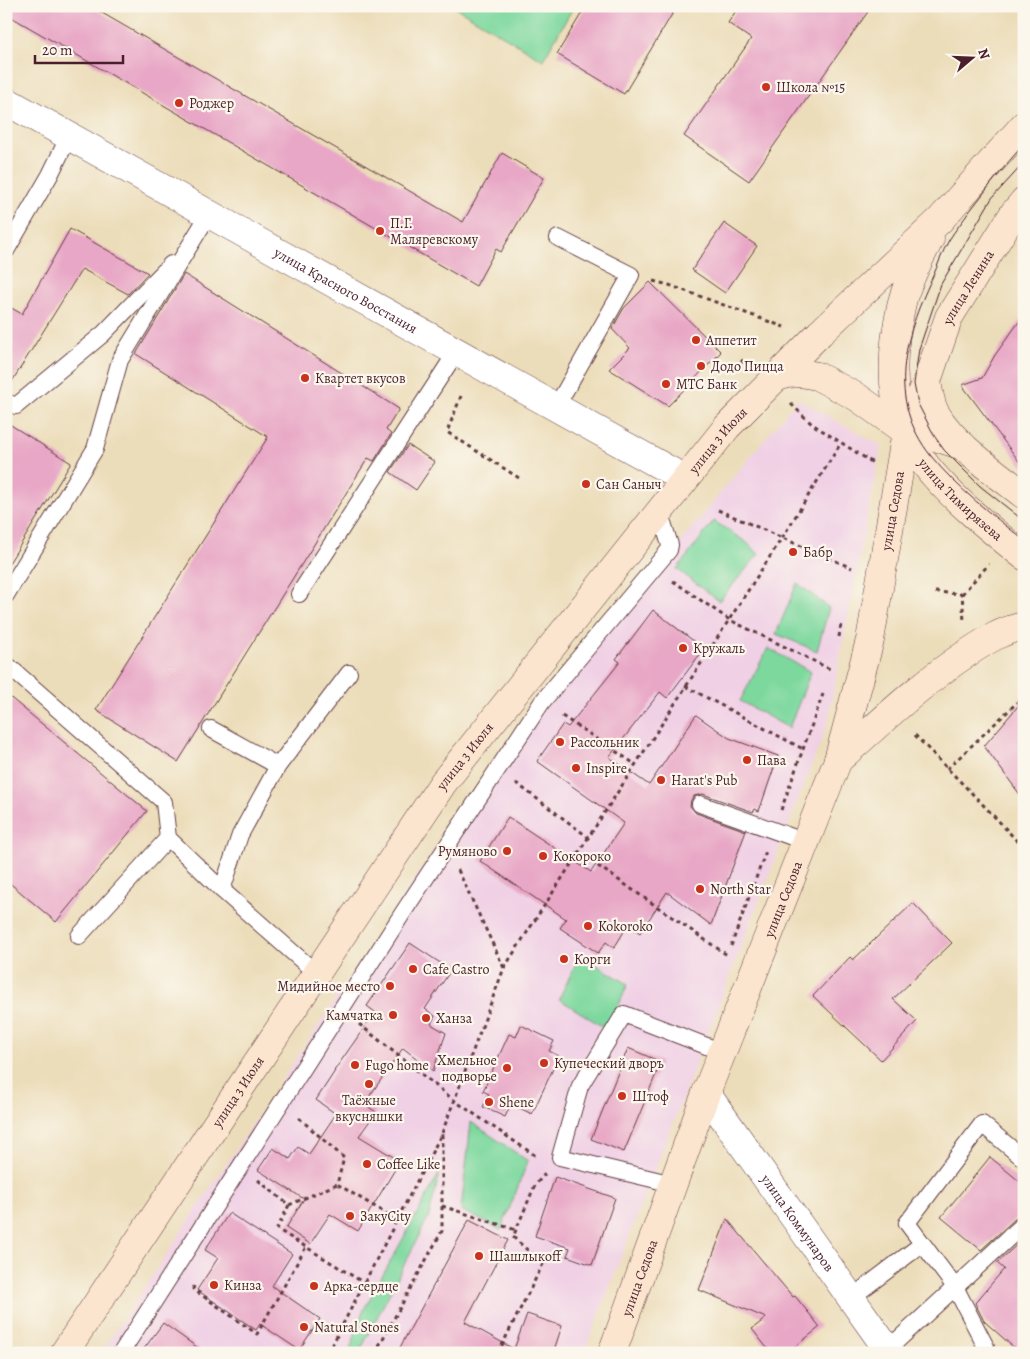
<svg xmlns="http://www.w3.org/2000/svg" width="1030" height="1359" font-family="Alegreya,serif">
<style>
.built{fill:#f0d0e5}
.green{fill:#7dd89e;stroke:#647c64}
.building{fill:#e8a7c6}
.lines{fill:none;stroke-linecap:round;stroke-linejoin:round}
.lane-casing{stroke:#623c40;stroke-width:18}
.street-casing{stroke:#623c40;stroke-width:29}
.secondary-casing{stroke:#623c40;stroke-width:29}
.path{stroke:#623c40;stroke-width:3;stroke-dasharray:4 4;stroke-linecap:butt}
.lane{stroke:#fff;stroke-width:16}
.street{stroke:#fff;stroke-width:28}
.secondary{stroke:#fbe5cf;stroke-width:28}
.tram{stroke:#4a1f2b;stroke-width:1}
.poi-dot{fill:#c8321e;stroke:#fbf7ec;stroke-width:2}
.labels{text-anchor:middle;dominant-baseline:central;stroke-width:4.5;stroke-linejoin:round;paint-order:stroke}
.poi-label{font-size:14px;fill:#4a1f2b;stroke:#fbf7ec;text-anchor:start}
.street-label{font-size:14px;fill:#4a1f2b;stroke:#fbf7ec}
</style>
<rect width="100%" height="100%" fill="#fbf7ec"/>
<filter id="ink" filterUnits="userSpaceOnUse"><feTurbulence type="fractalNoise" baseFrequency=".02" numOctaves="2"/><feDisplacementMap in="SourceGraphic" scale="10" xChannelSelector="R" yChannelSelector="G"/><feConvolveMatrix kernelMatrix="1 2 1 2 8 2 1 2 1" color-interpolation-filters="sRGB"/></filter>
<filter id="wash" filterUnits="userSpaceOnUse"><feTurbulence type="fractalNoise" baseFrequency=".0096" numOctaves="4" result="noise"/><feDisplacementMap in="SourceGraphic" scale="20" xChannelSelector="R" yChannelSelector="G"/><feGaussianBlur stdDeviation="1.12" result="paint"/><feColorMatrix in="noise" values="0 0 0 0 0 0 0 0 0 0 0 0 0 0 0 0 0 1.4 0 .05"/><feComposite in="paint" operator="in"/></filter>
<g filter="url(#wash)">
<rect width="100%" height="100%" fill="#ecddba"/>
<path class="built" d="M798,399L881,446L827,725L584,1353H101L467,801Z"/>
<g class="green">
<path d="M453,6H574L543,60Z"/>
<path d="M714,521L746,542L759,554L719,601L677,569Z"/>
<path d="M797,583L829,608L817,651L776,634Z"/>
<path d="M768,648L811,672L789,728L740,701Z"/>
<path d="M580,955L628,984L608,1030L559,999Z"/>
<path d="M471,1122L528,1161L501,1230L461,1210Z"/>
<path d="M440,1172L429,1216L359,1353H349L363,1311Z"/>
</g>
<g id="blocks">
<g class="building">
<path d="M6,6H90L463,222L502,153L544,178L501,252L496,249L476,286L6,14Z"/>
<path d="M586,6H677L624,94L557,54Z"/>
<path d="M739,6H872L749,181L684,136L751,39L728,23Z"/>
<path d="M724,223L757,246L725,293L692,270Z"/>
<path d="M70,229L148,273L128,294L82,269L6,391V305L22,314Z"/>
<path d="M184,274L399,409L386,430L391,434L374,461L368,458L178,762L96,710L268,437L136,354Z"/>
<path d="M650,282L721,352L668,406L609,369L630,348L612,329L624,308Z"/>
<path d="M1024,315V468L962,385L982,378L995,355Z"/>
<path d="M6,422L71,463L6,568Z"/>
<path d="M408,445L435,462L416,490L390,472Z"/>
<path d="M653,610L704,649L667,698L660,692L609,757L649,785L696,715L729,738L778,756L759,811L755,809L753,812L703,794L694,796L691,800L690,806L696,813L746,831L711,925L667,892L640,933L628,925L614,948L606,942L598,953L560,928L566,919L480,861L508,817L591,872L624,823L537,761L563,724L568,727L620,662L616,659Z"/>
<path d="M6,694L147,811L56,922L6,880Z"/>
<path d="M1024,699V800L984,746Z"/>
<path d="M913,903L952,943L893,999L917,1021L881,1060L813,996L850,957L853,960Z"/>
<path d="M410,943L451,970L425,1009L435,1016L431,1024L446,1033L433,1071L403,1048L364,1104L376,1112L359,1136L400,1161L358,1231L330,1214L310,1244L286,1228L304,1199L258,1170L273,1148L290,1159L298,1147L309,1154L336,1114L316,1100L335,1071H334L375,1012L367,1006Z"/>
<path d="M521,1025L554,1041L549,1051L559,1056L532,1114L511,1104L505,1117L483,1107L489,1094L483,1091L509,1034L516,1037Z"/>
<path d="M628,1048L661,1062L624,1152L591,1139Z"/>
<path d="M990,1157L1024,1185V1214L1017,1217L981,1250L941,1217Z"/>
<path d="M555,1177L615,1198L592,1265L567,1256L570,1248L535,1236Z"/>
<path d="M229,1213L292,1254L272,1286L320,1319L299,1350L260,1324L256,1330L197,1290L218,1258L205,1250Z"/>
<path d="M727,1219L793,1297L795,1296L820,1327L787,1353H771L752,1329L766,1318L699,1290Z"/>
<path d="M469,1220L508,1240L465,1322L514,1349L527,1314L562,1326L553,1353H397Z"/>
<path d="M1024,1238V1353H1020L984,1321L975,1303L1004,1269L997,1263Z"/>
<path d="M163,1323L205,1353H141Z"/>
</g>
</g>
</g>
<g filter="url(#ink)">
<use href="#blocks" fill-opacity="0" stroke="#623c40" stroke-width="1"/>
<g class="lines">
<defs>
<g id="lane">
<path d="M6,251L50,175L69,136"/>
<path d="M6,402L16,406L103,334L171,264"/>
<path d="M556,407L631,275L558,238"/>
<path d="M299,594L457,351"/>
<path d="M6,595L95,449L120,360L209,214"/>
<path d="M6,664L164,802L168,838L222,890L316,973"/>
<path d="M211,729L278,766"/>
<path d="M700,804L806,842"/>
<path d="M222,890L240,835L278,766L349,673"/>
<path d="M79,936L168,838"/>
<path d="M673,1184L560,1157L580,1086L624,1014L722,1052"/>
<path d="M851,1298L922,1244"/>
<path d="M986,1347L955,1287L907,1223L982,1124L1024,1159"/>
<path d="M888,1349L1024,1224"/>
<path d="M121,1353L404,911L542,702L669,550L670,545L659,510"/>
</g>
<g id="street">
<path id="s1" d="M6,101L685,479"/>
<path id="s2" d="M706,1093L890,1353"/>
</g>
<g id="secondary">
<path id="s3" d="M930,239C920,257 911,275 904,295C901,305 899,317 897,328C889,377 893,422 924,463C949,496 991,530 1024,556"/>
<path d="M777,377L787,374L801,373L817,376L857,397L906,432L935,437L963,446"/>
<path d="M927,381C929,392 930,404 936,414C955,446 995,472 1024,495"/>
<path d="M838,760C880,723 919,685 966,654C984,642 1002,630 1024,626"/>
<path id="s4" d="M64,1353L443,783L727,427L820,333L940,220L1024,125"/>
<path id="s5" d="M612,1353L706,1093L838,760L870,640L906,432L927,381L949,317L1014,213L1024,201"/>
</g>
</defs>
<use href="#lane" class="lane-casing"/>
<use href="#street" class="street-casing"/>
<use href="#secondary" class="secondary-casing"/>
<g class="path">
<path d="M653,281L669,285L784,327"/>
<path d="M741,360L749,367"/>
<path d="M461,396L447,432L519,478"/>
<path d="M791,404L812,424L873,463"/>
<path d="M718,510L852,568"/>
<path d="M673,581L728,619L832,670"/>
<path d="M935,592L962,594L964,621"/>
<path d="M962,594L989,564"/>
<path d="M839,637L841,624"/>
<path d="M685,686L803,749"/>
<path d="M562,716L635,764"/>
<path d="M915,735C951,773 989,809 1024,849"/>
<path d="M947,769L1024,696"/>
<path d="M516,783L588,837"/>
<path d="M781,810L823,694"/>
<path d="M578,852L727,955"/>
<path d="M458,870L504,968"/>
<path d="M731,946L766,851"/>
<path d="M359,1024L455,1101L536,1156"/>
<path d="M299,1118L344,1158L337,1184L397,1220"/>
<path d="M258,1180L289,1205L337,1184"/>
<path d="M289,1205L277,1229L306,1247"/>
<path d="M442,1206L516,1230"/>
<path d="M194,1286L193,1289L257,1334L306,1247L364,1283"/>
<path d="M328,1353L442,1133L504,968L782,538L841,443"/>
<path d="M375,1353L442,1231V1134"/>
<path d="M498,1353L543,1264L513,1237L535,1185L545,1174"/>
</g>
<use href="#lane" class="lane"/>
<use href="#street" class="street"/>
<use href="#secondary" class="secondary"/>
<g class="tram">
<path d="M1024,144C1004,166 987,189 969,212C963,221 955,230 949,240C942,252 938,266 932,278C904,338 886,399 931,456C958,489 991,514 1024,540"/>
<path d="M1024,163L992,198L941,284L919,349L914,384L918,404L935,437L944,450L980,486L1024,521"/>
</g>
</g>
</g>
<g class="poi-dot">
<circle cx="766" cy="87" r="5"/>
<circle cx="179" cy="103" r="5"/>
<circle cx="380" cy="231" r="5"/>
<circle cx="696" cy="340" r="5"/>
<circle cx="701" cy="366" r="5"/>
<circle cx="305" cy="378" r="5"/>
<circle cx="666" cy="384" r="5"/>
<circle cx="586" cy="484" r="5"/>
<circle cx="793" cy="552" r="5"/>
<circle cx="683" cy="648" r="5"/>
<circle cx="560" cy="742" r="5"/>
<circle cx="747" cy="760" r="5"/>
<circle cx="576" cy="768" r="5"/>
<circle cx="661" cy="780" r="5"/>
<circle cx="507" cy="851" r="5"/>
<circle cx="543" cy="856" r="5"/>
<circle cx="700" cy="889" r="5"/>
<circle cx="588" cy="926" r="5"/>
<circle cx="564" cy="959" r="5"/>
<circle cx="413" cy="969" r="5"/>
<circle cx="390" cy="986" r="5"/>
<circle cx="393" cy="1015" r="5"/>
<circle cx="426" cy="1018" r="5"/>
<circle cx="544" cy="1063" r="5"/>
<circle cx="355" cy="1065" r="5"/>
<circle cx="507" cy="1068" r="5"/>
<circle cx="369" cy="1084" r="5"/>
<circle cx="622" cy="1096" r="5"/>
<circle cx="489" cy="1102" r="5"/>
<circle cx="367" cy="1164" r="5"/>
<circle cx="350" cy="1216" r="5"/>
<circle cx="479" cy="1256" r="5"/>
<circle cx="214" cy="1285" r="5"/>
<circle cx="314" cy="1286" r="5"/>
<circle cx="304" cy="1327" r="5"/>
</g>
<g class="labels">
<g class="poi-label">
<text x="776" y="87">Школа №15</text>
<text x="189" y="103">Роджер</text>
<text x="390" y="223">П.Г.<tspan x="390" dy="16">Маляревскому</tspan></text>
<text x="706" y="340">Аппетит</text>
<text x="711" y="366">Додо Пицца</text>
<text x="315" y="378">Квартет вкусов</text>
<text x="676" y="384">МТС Банк</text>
<text x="596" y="484">Сан Саныч</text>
<text x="803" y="552">Бабр</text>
<text x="693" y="648">Кружаль</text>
<text x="570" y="742">Рассольник</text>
<text x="757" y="760">Пава</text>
<text x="586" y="768">Inspire</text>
<text x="671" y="780">Harat's Pub</text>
<text x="497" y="851" text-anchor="end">Румяново</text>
<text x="553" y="856">Кокороко</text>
<text x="710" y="889">North Star</text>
<text x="598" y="926">Kokoroko</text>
<text x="574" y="959">Корги</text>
<text x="423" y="969">Cafe Castro</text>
<text x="380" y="986" text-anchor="end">Мидийное место</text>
<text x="383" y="1015" text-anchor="end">Камчатка</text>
<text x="436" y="1018">Ханза</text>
<text x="497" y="1060" text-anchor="end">Хмельное<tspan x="497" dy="16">подворье</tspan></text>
<text x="554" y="1063">Купеческий дворъ</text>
<text x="365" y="1065">Fugo home</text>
<text x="632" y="1096">Штоф</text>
<text x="369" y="1100" text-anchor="middle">Таёжные<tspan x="369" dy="16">вкусняшки</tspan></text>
<text x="499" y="1102">Shene</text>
<text x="377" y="1164">Coffee Like</text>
<text x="360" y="1216">ЗакуCity</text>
<text x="489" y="1256">Шашлыкoff</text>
<text x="224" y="1285">Кинза</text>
<text x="324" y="1286">Арка-сердце</text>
<text x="314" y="1327">Natural Stones</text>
</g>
<g class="street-label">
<text stroke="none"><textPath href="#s5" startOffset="1128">улица Ленина</textPath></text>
<text stroke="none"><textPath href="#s1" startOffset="389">улица Красного Восстания</textPath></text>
<text stroke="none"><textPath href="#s4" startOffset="1124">улица 3 Июля</textPath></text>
<text stroke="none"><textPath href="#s3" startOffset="289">улица Тимирязева</textPath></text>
<text stroke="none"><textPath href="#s5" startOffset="890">улица Седова</textPath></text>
<text stroke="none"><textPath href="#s4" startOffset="719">улица 3 Июля</textPath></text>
<text stroke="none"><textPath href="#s5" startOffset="485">улица Седова</textPath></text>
<text stroke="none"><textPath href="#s4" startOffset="314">улица 3 Июля</textPath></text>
<text stroke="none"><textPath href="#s2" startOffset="159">улица Коммунаров</textPath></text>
<text stroke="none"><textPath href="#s5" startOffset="80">улица Седова</textPath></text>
</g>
</g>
<rect width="1030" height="1359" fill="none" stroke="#fbf7ec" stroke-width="25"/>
<g transform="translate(972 58) rotate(71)" stroke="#fbf7ec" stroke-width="4" paint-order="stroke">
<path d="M0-4L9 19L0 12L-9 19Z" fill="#4a1f2b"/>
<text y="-8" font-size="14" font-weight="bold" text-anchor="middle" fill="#4a1f2b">N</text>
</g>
<path d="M35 55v8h88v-8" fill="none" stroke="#4a1f2b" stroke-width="2.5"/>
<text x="42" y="55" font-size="15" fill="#4a1f2b" stroke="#fbf7ec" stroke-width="4" paint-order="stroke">20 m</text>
</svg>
